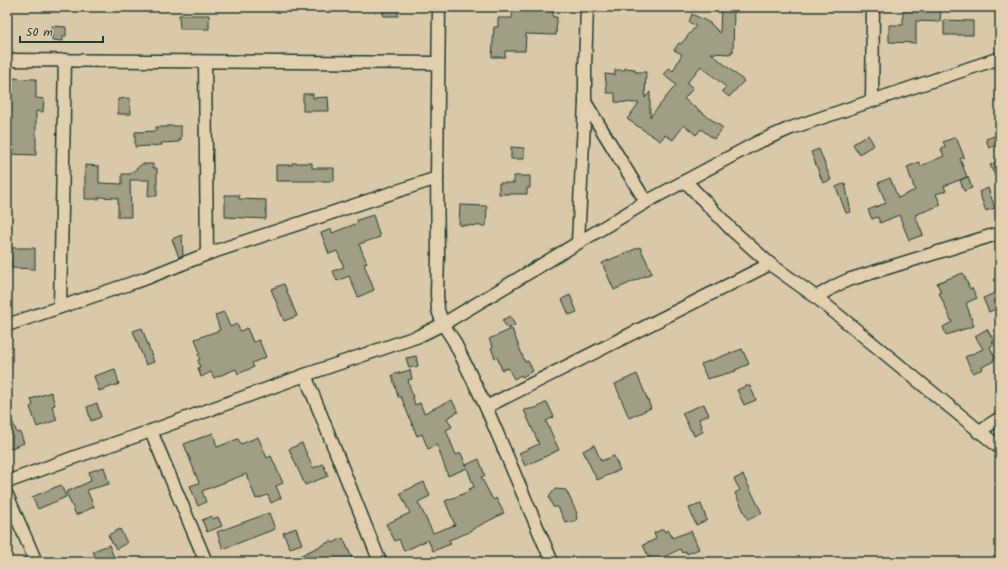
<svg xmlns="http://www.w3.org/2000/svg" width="1007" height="569" font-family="Kalam,sans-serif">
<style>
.building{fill:#a09e84;stroke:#1f3d34}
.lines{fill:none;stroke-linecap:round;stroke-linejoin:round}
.street-casing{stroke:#1f3d34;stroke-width:15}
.street{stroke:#e2cfad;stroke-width:12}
</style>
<rect width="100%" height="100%" fill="#dac9a8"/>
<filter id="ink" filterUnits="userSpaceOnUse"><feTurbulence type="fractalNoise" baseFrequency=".025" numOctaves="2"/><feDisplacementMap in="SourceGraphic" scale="8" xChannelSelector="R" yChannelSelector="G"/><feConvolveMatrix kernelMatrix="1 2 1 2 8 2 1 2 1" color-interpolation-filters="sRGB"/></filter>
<g filter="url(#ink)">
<g class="building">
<rect x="383" y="7" width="15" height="9"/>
<path d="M513,7H544V11H553V17H557L556,35L526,34L525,51H505V57H492L494,27H498V18H512Z"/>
<path d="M721,7L734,8L733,52L731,51V54L711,53L744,81L729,97L722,91L726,87L701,66L687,83L693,88L684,99L723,128L714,139L701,129L696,135L684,125L673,140L665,135L660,141L627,119L639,103L615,102V93H607L605,74L615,75V70H625V68L635,69V72H646L645,98L650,92V117L676,85L664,75L669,68L673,71L682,54L674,50L679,43L681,44L696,26L689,22L692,14L710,23L720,33Z"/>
<path d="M903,7L941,9L940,22L916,21V43L889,42V25H903Z"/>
<path d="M179,15H209V29H180Z"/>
<path d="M944,20L973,21V35H944Z"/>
<path d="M52,26L66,27V36H63V41L52,40Z"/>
<path d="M7,78L36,79V98L44,99L43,112L36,111V155L7,154Z"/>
<path d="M303,94H313V98L328,97L329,111H303Z"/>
<path d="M130,98L131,114H118V99Z"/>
<path d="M167,126H181V140H179V142L161,143L162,145L135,147V132L156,131V127H167Z"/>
<path d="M1000,134V144L989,148L986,139Z"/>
<path d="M868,135L874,145L859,154L853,144Z"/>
<path d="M956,137L964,157L960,159L967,177L944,186L946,191L936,194L941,205L915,215L923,235L909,240L899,215L880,223L878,217L872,219L868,210L886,203L878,183L890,178L898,198L915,190L907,167L919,162L921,166L944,156L941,149L946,147L943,142Z"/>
<path d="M511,147L524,148V159H511Z"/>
<path d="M819,149L831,180L823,183L811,152Z"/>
<path d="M1000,160V186L990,165Z"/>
<path d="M292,163H312V168H334V181H276V165H292Z"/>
<path d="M142,164H153V168H157V196H148L149,180H130L131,217H118V198L99,197V199H85V165L99,166V183L122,184V174H130Z"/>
<path d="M514,176H530V188H527V194H499V183H514Z"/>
<path d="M968,177L972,188L964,191L960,180Z"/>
<path d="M845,183L851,212L846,213L836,187Z"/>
<path d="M988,188L995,208L986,211L979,192Z"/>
<path d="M225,195H239V199L266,200V219L225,217Z"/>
<path d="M460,205L487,206L486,226L459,225Z"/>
<path d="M373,215L380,237L359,244L367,263L364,264L374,290L358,297L349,276L337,281L333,271L344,267L337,251L329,254L321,233L331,229L332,233L358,223L357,220Z"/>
<path d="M182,235L183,255L179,257L172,239Z"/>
<path d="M640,247L652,273L614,290L602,263Z"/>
<path d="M8,248H35V269L11,268V261H7Z"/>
<path d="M963,273L970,289L972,288L977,298L966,303L974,326L946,335L943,327L952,322L939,293L941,292L937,283Z"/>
<path d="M284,284L297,316L284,321L271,289Z"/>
<path d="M1000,291V307L989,312L983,298Z"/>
<path d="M570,295L577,312L569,315L562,299Z"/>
<path d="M224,312L230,327L237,324L240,331L247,328L253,342L259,340L266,357L252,363L254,367L238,374L236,369L214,378L211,372L201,377L198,368L200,367L198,360L200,359L198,354L200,353L195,339L220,330L215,315Z"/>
<path d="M510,316L515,325L508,329L502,320Z"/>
<path d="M142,328L154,362L146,365L133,331Z"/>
<path d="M512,329L525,362L528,361L533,371L522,377L521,375L514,379L508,368L502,370L497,357L495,358L491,348L493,347L489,339Z"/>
<path d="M987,329L994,341L992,342L994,344L990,347L995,358L993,359L994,361L982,367L983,369L973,373L965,357L983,349L975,336Z"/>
<path d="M742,349L749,364L735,370L736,371L707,379L701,364Z"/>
<path d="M416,356L418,366L409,368L406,358Z"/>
<path d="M115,369L119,384L99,391L94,376Z"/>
<path d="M410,370L412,379L408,380L415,405L420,403L424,413L452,400L458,412L447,418L452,427L446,430L456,455L461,453L467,468L448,476L437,445L428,449L422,434L417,436L401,397H398L392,375Z"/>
<path d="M637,374L651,408L629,418L615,384Z"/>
<path d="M746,386H750L756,400L744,405L737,390Z"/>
<path d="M51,392L55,405L52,406L57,420L37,427L30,407L33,405L31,399Z"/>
<path d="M547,402L554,417L546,421L559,450L525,466L519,453L539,444L524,410L536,408Z"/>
<path d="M97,403L101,417L91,421L87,407Z"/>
<path d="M704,404L709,415L699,419L702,426L701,427L703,432L694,436L692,431H691L682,413Z"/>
<path d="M7,408L17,433L20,432L24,443L9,449L7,444Z"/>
<path d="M213,433L217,447L238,439L241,444L258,437L267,458L271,456L283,483L276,486L281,498L271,503L268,495L256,499L246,474L202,491L206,502L198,506L190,486L199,483L184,444Z"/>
<path d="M302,443L313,468L323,464L328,476L305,485L289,449Z"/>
<path d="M594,445L601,461L614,456L620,470L597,480L583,451Z"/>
<path d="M479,459L485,476L481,477L492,498L494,500L496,498L504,513L469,531L470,532L449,540L451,544L433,551L428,540L404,551L399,539L395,541L386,524L410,513L400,493L424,482L430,496L418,502L433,533L455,525L445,501L470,491L469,489L474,487L466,465Z"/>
<path d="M104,467L109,484L87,490L94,507L76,515L66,492L91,481L89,472Z"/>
<path d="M743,475L762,513L748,520L735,493L740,490L734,479Z"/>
<path d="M61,485L66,497L38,509L32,497Z"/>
<path d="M555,489L566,490L577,513L576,514L577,520L569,523L568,521L565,522L558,507H553L549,497Z"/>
<path d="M701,504L707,520L696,525L689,508Z"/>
<path d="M269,513L275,529L223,549L217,532Z"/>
<path d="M211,516L212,519L218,517L222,526L207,532L202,520Z"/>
<path d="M296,528L302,544L290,548L283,533Z"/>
<path d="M120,529L127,543L116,549L108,535Z"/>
<path d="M663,529L665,532L669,530L672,538L691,531L699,549L687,554L686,551L682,553L680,549L660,559L662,562H651L643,545L656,539L654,533Z"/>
<path d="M343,538L354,562H305L295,558L331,541L333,543Z"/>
<path d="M109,545L115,560L109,562H97L93,551Z"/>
</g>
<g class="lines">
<defs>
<g id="street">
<path d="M439,7L437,178L438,255L437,294L438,310L443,324L454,341L486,407L552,562"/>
<path d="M587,7L585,68V102L646,202"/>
<path d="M7,60L438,63"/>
<path d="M205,62L207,254"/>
<path d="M872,101L873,7"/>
<path d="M685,181L732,230L770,264L816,297L1000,448"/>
<path d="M578,242L585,102"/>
<path d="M816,297L837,285L848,280L1000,233"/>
<path d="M60,307L65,60"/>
<path d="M7,325L144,279L207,254L437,178"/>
<path d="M305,375L380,562"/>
<path d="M486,407L770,264"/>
<path d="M151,431L206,562"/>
<path d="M978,432L1000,418"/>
<path d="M7,482L78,456L151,431L305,375L419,336L443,324L646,202L756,143L791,128L1000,58"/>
<path d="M7,495L36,562"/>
</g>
</defs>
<use href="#street" class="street-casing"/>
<use href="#street" class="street"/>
</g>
</g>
<rect width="1007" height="569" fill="none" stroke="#e2cfad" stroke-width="24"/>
<rect x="12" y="12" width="983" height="545" fill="none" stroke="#1f3d34" stroke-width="1.5" filter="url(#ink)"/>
<path d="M20 36v6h83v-6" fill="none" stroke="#1f3d34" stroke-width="2"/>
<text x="26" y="36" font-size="12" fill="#1f3d34" stroke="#e2cfad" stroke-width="3" paint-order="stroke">50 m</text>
</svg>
